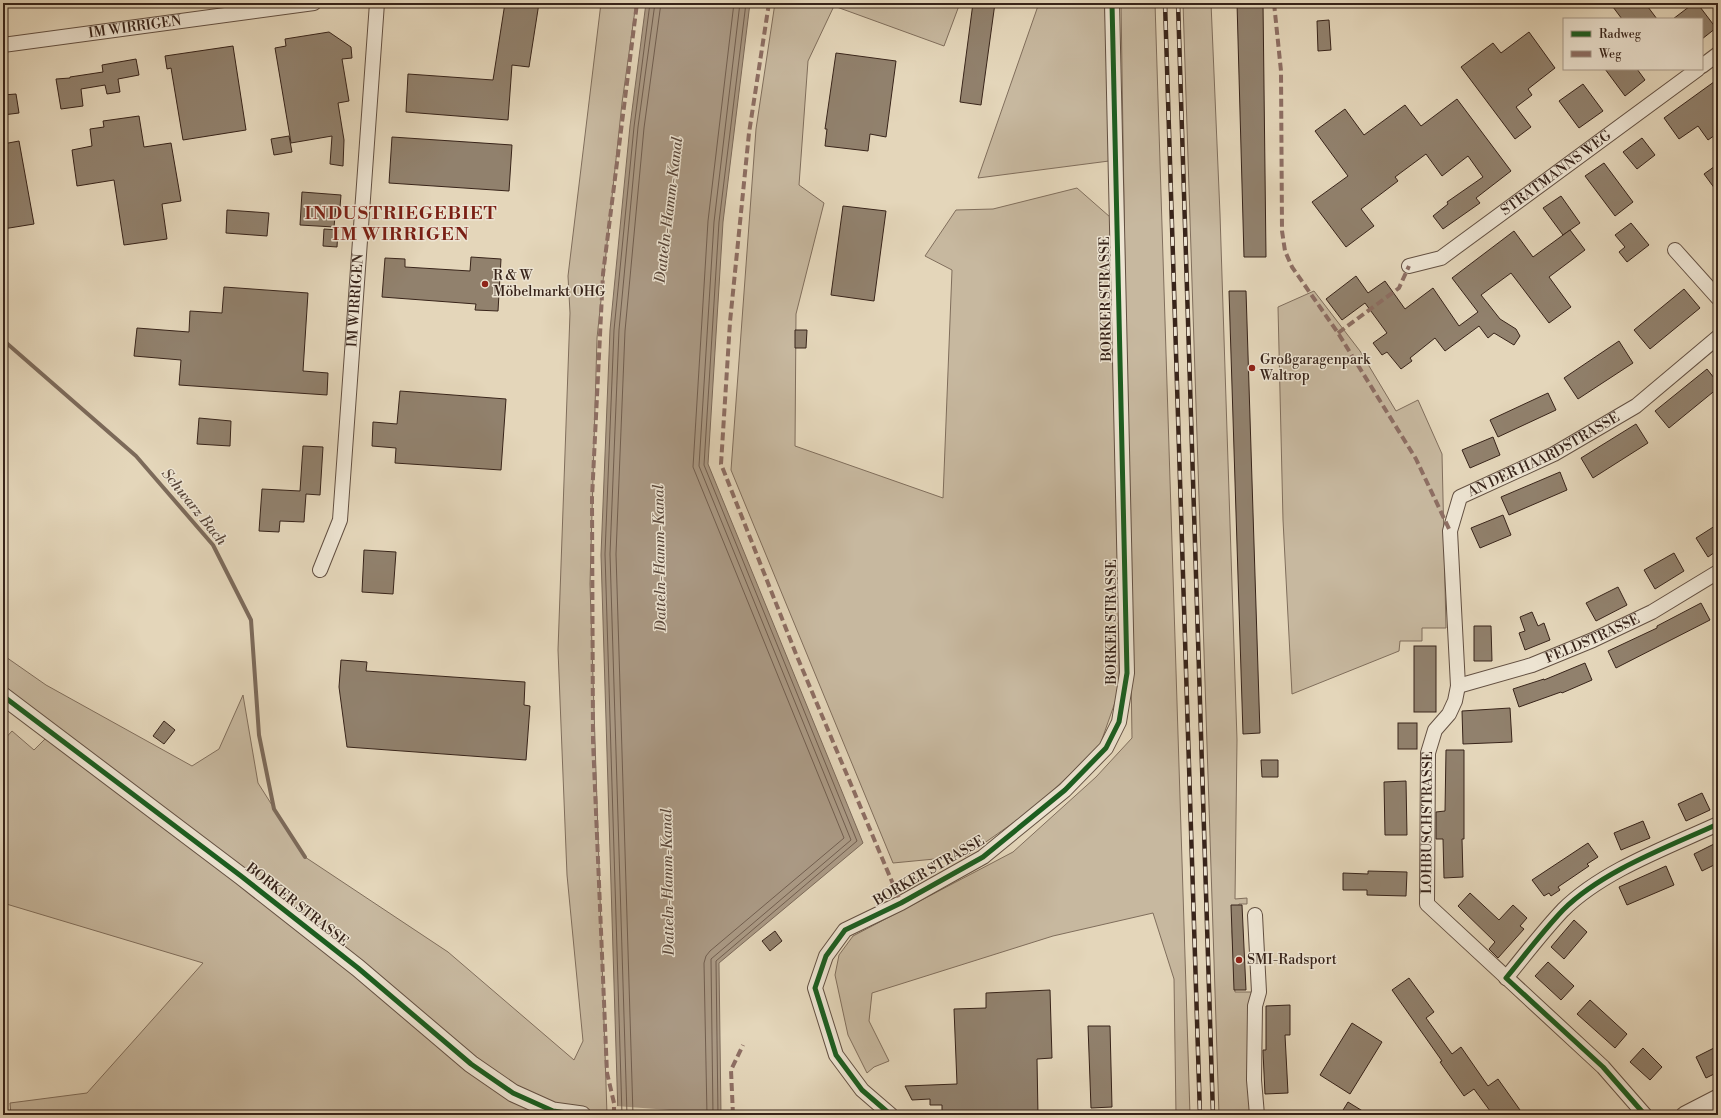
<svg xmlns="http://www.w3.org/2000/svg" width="1721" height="1118" font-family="'Libre Bodoni',serif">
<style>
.green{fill:#c7b89f;stroke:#806e5c}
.water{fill:#aa9984;stroke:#7c6a5a}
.pier{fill:#e4d6ba}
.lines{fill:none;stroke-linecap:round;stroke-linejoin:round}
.shore{stroke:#715e4f;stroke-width:1}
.stream{stroke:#7c6a5a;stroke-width:4}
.building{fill:#91816d;stroke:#38241a}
.minor-casing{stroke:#635042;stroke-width:16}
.tertiary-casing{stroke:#635042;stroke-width:19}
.minor{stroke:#ede4d2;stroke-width:14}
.tertiary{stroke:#ede4d2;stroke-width:17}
.rail-casing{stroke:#38241a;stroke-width:4.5}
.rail{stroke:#ede4d2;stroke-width:3;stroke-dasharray:9;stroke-linecap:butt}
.quiet{stroke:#8d6e63;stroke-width:4;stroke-dasharray:8 4;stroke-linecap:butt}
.cycleway-casing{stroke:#ede4d2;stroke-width:8}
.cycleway{stroke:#1b5e20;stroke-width:5}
.poi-dot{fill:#8f2418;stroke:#ede4d2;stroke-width:1.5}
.labels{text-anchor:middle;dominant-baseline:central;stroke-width:3;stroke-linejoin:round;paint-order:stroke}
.street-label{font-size:14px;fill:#38241a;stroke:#ede4d2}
.poi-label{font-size:14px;fill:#38241a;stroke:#ede4d2;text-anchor:start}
.water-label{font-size:15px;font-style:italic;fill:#5a473a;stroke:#ede4d2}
.district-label{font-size:18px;font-weight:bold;letter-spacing:1px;fill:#7a1f14;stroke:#ede4d2}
</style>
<rect width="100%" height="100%" fill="#e4d6ba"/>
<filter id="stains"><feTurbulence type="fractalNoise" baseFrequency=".005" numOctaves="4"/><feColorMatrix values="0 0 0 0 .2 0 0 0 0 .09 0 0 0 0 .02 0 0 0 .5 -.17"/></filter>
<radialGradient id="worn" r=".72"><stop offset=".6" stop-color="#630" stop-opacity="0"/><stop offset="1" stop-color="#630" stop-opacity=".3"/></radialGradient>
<g class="green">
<path d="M601,3H636L622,103L597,338L590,584L607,1115H11L10,1103L87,1093L203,963L3,903V741L12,731L34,750L57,727L3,685V655L46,685L192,766L219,749L243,695L258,783L305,857L448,952L574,1060L583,1041L567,875L558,650L570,313L568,276Z"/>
<path d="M775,3H960L944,46L834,6L808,61L799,185L824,203L796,314L795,446L943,498L952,270L925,256L956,210L993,209L1077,188L1110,217L1119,616V691L1100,745L1037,806L966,856L893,863L731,470L756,129Z"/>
<path d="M1039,3H1105L1109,161L978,178Z"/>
<path d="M1121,3H1155L1190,1115H1176L1174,979L1153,913L1053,936L872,993L869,1021L889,1061L874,1067L867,1073L848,1035L835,975L839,955L853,936L1013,852L1096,777L1132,738Z"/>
<path d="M1183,3H1211L1220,214L1237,740L1235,899L1247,898V904H1239L1232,931L1235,992H1254L1253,1115H1219Z"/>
<path d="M1314,291L1360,351L1396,411L1418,400L1442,454L1446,628H1422V641H1400L1399,651L1292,694L1283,520L1278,307Z"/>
</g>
<path class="water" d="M646,3H750L723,222L708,464L863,843L719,963L721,1115H618L601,555L610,330L630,126Z"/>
<path class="pier" d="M616,1106L723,1114V1115H616Z"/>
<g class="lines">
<g class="shore">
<path d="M622,1115L605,554L614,330L634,127L650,3"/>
<path d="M627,1115L610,554L619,330L638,127L655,3"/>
<path d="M633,1115L616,554L625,331L644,128L661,3"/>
<path d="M707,1115L704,963L706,956L710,951L844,838L693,467L708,221L734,3"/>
<path d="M713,1115L711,959L851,840L699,466L714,222L740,3"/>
<path d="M718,1115L716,961L857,841L704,465L719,222L746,3"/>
</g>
<path class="stream" d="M3,340L136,456L213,545L251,620L259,735L274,809L305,857"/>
</g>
<g class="building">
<path d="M505,3H539L529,67L512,65L508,120L406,112L408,74L493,80Z"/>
<path d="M973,3H995L981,105L960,102Z"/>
<path d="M1237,3H1263L1266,257H1244Z"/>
<path d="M1610,3H1645L1657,19H1622Z"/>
<path d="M1694,3H1697L1716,28L1702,39V19H1673Z"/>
<path d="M1329,20L1331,50L1318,51L1317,21Z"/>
<path d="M329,32L351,47L352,58L342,59L349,101L338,103L344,140L343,166L330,164L332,136L291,143L275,48L286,46L285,39Z"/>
<path d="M1529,32L1555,68L1528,89L1532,95L1516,107L1531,127L1515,139L1461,67L1493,43L1501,53Z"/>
<path d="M233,46L246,130L183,140L171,68L167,69L165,56Z"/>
<path d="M836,53L896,61L886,137L870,134L868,151L825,146L827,129H825Z"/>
<path d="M136,59L139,75L118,79L120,92L107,94L105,85L81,89L83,106L61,109L56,79L70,78V77L103,72L102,65Z"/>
<path d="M1605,69H1637L1645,80L1625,96Z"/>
<path d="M1718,79V133L1708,140L1698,126L1679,139L1664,118Z"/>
<path d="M1583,84L1603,111L1579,128L1559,101Z"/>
<path d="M16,94L19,113L3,115V95Z"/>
<path d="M1457,99L1511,171L1476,198L1480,203L1443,229L1433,216L1448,204L1447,202L1483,177L1468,156L1442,176L1426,154L1395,177L1398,181L1361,209L1374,226L1346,247L1312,202L1348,176L1315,131L1345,109L1364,135L1405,105L1421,126Z"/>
<path d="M139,116L144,147L171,143L181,201L162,204L167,239L124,245L114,180L77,186L72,150L92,146L90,129L104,127L103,121Z"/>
<path d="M289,136L292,152L274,155L271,139Z"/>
<path d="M392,137L512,145L509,191L389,183Z"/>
<path d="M1642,138L1655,155L1637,169L1623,152Z"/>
<path d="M19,141L34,224L3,229V144Z"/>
<path d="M1604,163L1633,202L1615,216L1585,176Z"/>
<path d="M1718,164V193L1704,174Z"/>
<path d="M302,192L341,195L340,207L336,206L334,227L300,225Z"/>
<path d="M1561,196L1580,223L1563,235L1543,208Z"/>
<path d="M843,206L886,211L874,301L831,295Z"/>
<path d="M227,210L269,213L267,236L226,233Z"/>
<path d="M1631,223L1649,245L1627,262L1619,252L1625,247L1615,235Z"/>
<path d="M324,229L338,230L337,247L323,246Z"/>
<path d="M1570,230L1585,250L1549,277L1571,307L1549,323L1511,273L1481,295L1500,319L1516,329L1520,336L1514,345L1494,333L1488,338L1479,326L1445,351L1435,338L1410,358L1412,361L1401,369L1387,352L1382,355L1373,343L1387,333L1365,303L1342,320L1326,299L1356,276L1368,293L1385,281L1405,309L1433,288L1459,326L1478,312L1452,278L1514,231L1533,257Z"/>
<path d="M471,257L501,259L498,311L475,310L476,304L382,297L385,258L405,259V267L470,271Z"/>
<path d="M224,287L308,293L303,371L328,373L327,395L179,385L181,360L134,356L137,328L189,332L190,311L222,313Z"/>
<path d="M1684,289L1700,308L1650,349L1634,330Z"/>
<path d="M1229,291H1246L1260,733L1243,734Z"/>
<path d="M795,330H807L806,348H795Z"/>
<path d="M1619,341L1633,363L1578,399L1564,378Z"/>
<path d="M1707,369L1718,383V388L1669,428L1655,411Z"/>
<path d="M400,391L506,399L501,470L395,463L396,448L372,446L373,422L397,424Z"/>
<path d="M1548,393L1556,410L1498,437L1490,420Z"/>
<path d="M199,418L231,421L230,446L197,444Z"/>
<path d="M1636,424L1648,443L1593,478L1581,458Z"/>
<path d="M1493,437L1500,455L1470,468L1462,450Z"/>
<path d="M303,446L323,447L320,495L306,494L304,522L280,521L279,532L259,531L262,489L300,491Z"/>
<path d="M1560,472L1567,490L1509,515L1501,497Z"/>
<path d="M1503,515L1511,535L1480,548L1471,528Z"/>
<path d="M1718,524V550L1708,557L1696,538Z"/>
<path d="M364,550L396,552L393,594L362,592Z"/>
<path d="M1674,553L1684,571L1655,589L1644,570Z"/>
<path d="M1618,587L1627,605L1596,621L1586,603Z"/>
<path d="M1701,603L1710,620L1616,668L1608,651L1657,628V626Z"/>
<path d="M1532,612L1538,626L1544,623L1550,640L1525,650L1519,633L1525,631L1520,617Z"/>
<path d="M1474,626H1491L1492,661H1474Z"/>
<rect x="1414" y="646" width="22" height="66"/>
<path d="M341,660L367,662L366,671L525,682L524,705L530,706L526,760L347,747L339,687Z"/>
<path d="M1585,663L1592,680L1562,693L1561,692L1519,707L1513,689L1544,679V680Z"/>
<path d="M1510,708L1512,742L1463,744L1462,711Z"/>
<path d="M164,721L175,730L164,744L153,736Z"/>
<rect x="1398" y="723" width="19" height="26"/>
<path d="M1446,750H1464V839H1462L1463,877L1444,878L1443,839H1436V812L1445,811Z"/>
<path d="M1261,760H1278V777H1262Z"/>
<path d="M1406,781L1407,835H1385L1384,782Z"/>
<path d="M1702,793L1710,810L1686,821L1678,804Z"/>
<path d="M1643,821L1650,838L1621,850L1614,833Z"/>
<path d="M1718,842V863L1702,871L1694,854Z"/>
<path d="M1588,843L1598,857L1587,864L1589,866L1558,887L1560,890L1551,896L1549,893L1544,896L1532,880Z"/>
<path d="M1666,866L1674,885L1627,905L1619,887Z"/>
<path d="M1368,871L1407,872L1406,896L1367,895V890H1343V873L1368,874Z"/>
<path d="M1470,893L1499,920L1513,905L1527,918L1520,926L1524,929L1498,958L1489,949L1495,942L1458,906Z"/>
<path d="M1231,905H1242L1246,990H1234Z"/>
<path d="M1574,920L1587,932L1564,959L1551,947Z"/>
<path d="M775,931L782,941L770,951L762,941Z"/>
<path d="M1548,962L1574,986L1561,1000L1535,976Z"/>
<path d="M1409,978L1434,1012L1426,1018L1452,1054L1461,1047L1488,1086L1498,1079L1520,1110L1513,1115H1493L1474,1089L1464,1096L1440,1062L1442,1061L1392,990Z"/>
<path d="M1050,990L1052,1058L1037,1059L1038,1115H942V1105H930V1099L912,1100L905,1086L957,1084L954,1009L986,1008V993Z"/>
<path d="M1590,1000L1627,1034L1615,1048L1577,1014Z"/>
<path d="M1290,1005V1035H1285L1288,1093L1265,1094L1263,1052V1050H1266V1006Z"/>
<path d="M1352,1023L1382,1042L1350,1094L1320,1075Z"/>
<path d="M1088,1026H1110L1112,1107L1091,1108Z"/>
<path d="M1718,1046V1072L1706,1078L1696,1057Z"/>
<path d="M1643,1048L1662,1067L1650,1080L1630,1062Z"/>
<path d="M1348,1102L1369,1115H1340Z"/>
</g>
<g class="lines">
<defs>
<g id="minor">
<path id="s1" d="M3,45L314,3"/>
<path d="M1702,66L1718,54"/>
<path d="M1675,250L1718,298"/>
<path id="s2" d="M1409,266L1441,258L1698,69"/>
<path id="s3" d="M320,570L340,520L377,3"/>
<path id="s4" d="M1458,686L1532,665L1593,640L1652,612L1718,572"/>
<path d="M1255,915L1259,992L1255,1006L1254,1080L1257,1115"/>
<path d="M1506,978C1525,955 1543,931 1563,910C1602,871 1668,847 1718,824"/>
<path d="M891,1115L862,1090L836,1055L815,988L826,956L845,930L901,903L983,857L1065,790L1106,748L1119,722L1127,673L1112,3"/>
<path id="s5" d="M1645,1115L1603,1067L1427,904L1428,753L1435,730L1449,714L1455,701L1458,686L1450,531L1460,497L1554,454L1636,406L1718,337"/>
</g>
<g id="tertiary">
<path d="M3,696L241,876L358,968L471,1064L513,1093L553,1111L582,1115"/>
<path d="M1685,1115L1718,1098"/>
</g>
</defs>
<use href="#minor" class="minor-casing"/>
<use href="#tertiary" class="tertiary-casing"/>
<use href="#minor" class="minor"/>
<use href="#tertiary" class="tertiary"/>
<defs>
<g id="rail">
<path d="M1165,3L1200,1115"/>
<path d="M1178,3L1213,1115"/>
</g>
</defs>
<use href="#rail" class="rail-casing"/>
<use href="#rail" class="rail"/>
<g class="quiet">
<path d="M769,3L749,133L730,322L721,464L796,654L901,903"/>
<path d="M1274,3L1281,71L1282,231L1285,251L1292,267L1338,333L1416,459L1450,531"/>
<path d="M1338,333L1399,288L1409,266"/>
<path d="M614,1115V1103L607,1073L593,741L592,498L603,274L637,3"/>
<path d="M733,1115L731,1070L743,1045"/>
</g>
<defs>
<g id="cycleway">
<path d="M3,696L241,876L358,968L471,1064L513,1093L553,1111L582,1115"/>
<path d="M891,1115L862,1090L836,1055L815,988L826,956L845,930L901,903L983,857L1065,790L1106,748L1119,722L1127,673L1112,3"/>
<path d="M1645,1115L1603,1067L1506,978C1525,955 1543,931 1563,910C1602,871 1668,847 1718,824"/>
</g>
</defs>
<use href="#cycleway" class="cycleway-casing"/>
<use href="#cycleway" class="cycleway"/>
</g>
<g class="poi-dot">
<circle cx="485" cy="284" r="4"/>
<circle cx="1252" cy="368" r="4"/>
<circle cx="1239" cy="960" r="4"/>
</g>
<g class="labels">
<g class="street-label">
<text stroke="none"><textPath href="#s1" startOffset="133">IM WIRRIGEN</textPath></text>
<text stroke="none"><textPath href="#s2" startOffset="176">STRATMANNS WEG</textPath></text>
<text transform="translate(1106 299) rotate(-91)">BORKER STRASSE</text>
<text stroke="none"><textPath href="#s3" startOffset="274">IM WIRRIGEN</textPath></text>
<text stroke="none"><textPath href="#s5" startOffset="814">AN DER HAARDSTRASSE</textPath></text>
<text transform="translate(1112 622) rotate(-90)">BORKER STRASSE</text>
<text stroke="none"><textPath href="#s4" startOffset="143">FELDSTRASSE</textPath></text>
<text stroke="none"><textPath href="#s5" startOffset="385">LOHBUSCHSTRASSE</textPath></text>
<text transform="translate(929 871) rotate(-30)">BORKER STRASSE</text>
<text transform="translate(297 905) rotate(38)">BORKER STRASSE</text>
</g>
<g class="poi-label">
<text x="493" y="276">R &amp; W<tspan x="493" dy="16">Möbelmarkt OHG</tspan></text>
<text x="1260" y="360">Großgaragenpark<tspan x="1260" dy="16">Waltrop</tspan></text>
<text x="1247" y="960">SMI-Radsport</text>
</g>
<g class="water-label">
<text transform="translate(669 210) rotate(-83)">Datteln-Hamm-Kanal</text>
<text transform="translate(194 507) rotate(51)">Schwarz Bach</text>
<text transform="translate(660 558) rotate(-91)">Datteln-Hamm-Kanal</text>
<text transform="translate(668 882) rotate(-91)">Datteln-Hamm-Kanal</text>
</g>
<g class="district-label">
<text x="401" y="213">INDUSTRIEGEBIET<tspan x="401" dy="21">IM WIRRIGEN</tspan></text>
</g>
</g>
<rect width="1721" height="1118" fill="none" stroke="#e4d6ba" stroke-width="16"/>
<rect x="4" y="4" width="1713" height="1110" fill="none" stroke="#38241a" stroke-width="2"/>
<rect x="8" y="8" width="1705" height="1102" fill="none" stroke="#38241a"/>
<rect x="1563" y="18" width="140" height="52" fill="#ede4d2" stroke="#a59788"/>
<rect x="1571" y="31" width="20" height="6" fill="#1b5e20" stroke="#a59788"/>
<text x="1599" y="38" font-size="12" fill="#38241a">Radweg</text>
<rect x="1571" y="51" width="20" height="6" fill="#8d6e63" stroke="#a59788"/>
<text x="1599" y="58" font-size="12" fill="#38241a">Weg</text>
<rect width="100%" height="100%" filter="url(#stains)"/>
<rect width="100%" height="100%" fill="url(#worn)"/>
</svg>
